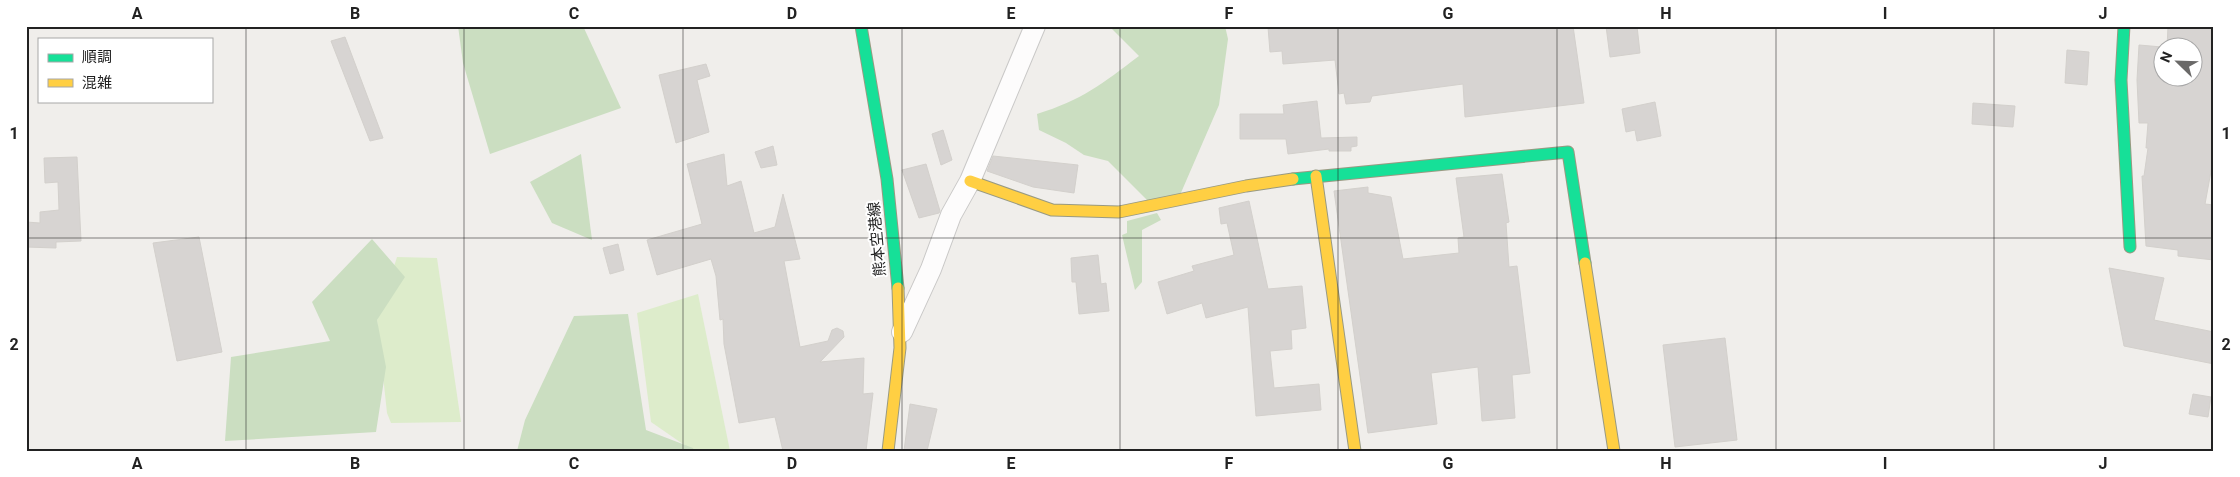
<svg xmlns="http://www.w3.org/2000/svg" width="2240" height="477" font-family="Roboto,'Noto Sans JP',sans-serif">
<style>
.grass{fill:#ddeccb}
.forest{fill:#cbdec1}
.building{fill:#d7d4d2;stroke:#d3d0cc}
.lines{fill:none;stroke-linecap:round;stroke-linejoin:round}
.street-casing{stroke:#c9c8c7;stroke-width:22}
.fast-casing{stroke:#999a82;stroke-width:13}
.slow-casing{stroke:#999a82;stroke-width:13}
.street{stroke:#fdfcfc;stroke-width:20}
.fast{stroke:#16e098;stroke-width:11}
.slow{stroke:#ffcf43;stroke-width:11}
.grid{fill:none;stroke:#222;stroke-width:1;stroke-opacity:0.55}
.labels{text-anchor:middle;dominant-baseline:central;stroke-width:4;stroke-linejoin:round;paint-order:stroke}
.street-label{font-size:15px;fill:#222;stroke:#fff}
.neatline{fill:none;stroke:#222;stroke-width:2}
.grid-label{font-size:16px;text-anchor:middle;font-weight:bold;fill:#222}
</style>
<rect width="100%" height="100%" fill="#f0eeeb"/>
<g class="grass">
<path d="M397,257L437,258L461,422L391,423L387,413L377,320Z"/>
<path d="M698,294L730,451H693L651,422L637,313Z"/>
</g>
<g class="forest">
<path d="M458,26H583L621,108L490,154L463,63Z"/>
<path d="M1109,26H1225L1228,39L1219,105L1180,195L1152,205L1108,161L1084,155L1066,143L1039,130L1037,114C1082,100 1102,84 1139,56Z"/>
<path d="M581,154L592,240L552,223L530,182Z"/>
<path d="M1157,213L1161,220L1142,230V282L1135,290L1122,235L1127,233V221Z"/>
<path d="M372,239L405,277L377,320L386,367L376,432L225,441L231,357L330,341L312,302Z"/>
<path d="M628,314L646,430L693,448L694,451H517L525,420L574,316Z"/>
</g>
<g class="building">
<path d="M1573,26L1584,103L1465,117L1463,84L1372,96L1370,102L1346,104L1344,93L1339,94L1335,60L1283,64L1282,51L1270,52L1268,27Z"/>
<path d="M1606,26H1637L1640,53L1610,57Z"/>
<path d="M2168,26H2214V155L2205,204L2214,205V260L2178,256V250L2146,246L2142,176H2144L2148,148H2146L2148,123H2139L2137,80L2139,45L2162,47V78H2192V48H2167Z"/>
<path d="M345,37L383,138L370,141L331,41Z"/>
<path d="M2067,50L2089,52L2087,85L2065,83Z"/>
<path d="M706,64L710,76L697,80L709,132L676,143L659,75Z"/>
<path d="M1317,101L1321,138L1357,137V146L1351,147V151H1329V149L1288,154L1286,139H1240V114H1284L1283,105Z"/>
<path d="M1655,102L1661,136L1637,141L1635,130L1626,132L1622,109Z"/>
<path d="M1973,103L2015,106L2013,127L1972,124Z"/>
<path d="M943,130L952,160L941,165L932,134Z"/>
<path d="M773,146L777,165L761,168L755,152Z"/>
<path d="M724,154L727,186L741,181L754,233L775,227L783,194L800,259L784,261L800,347L828,341L832,330L837,328L843,331L844,337L820,362L864,358L863,394L873,393L866,451H783L775,417L739,423L724,344L723,319L720,320L716,276L711,259L657,275L647,240L702,224L687,164Z"/>
<path d="M993,156L1078,165L1074,193L1033,187L987,171Z"/>
<path d="M77,157L81,241L56,242V248L26,247V222L40,223V212L59,210L58,182L45,183L44,158Z"/>
<path d="M926,164L940,211L939,213L919,218L902,170Z"/>
<path d="M1502,174L1509,222L1506,223L1509,267L1517,266L1530,373L1512,375L1515,418L1482,421L1478,367L1431,373L1437,424L1368,433L1334,191L1368,187V193L1391,197L1403,259L1459,253L1458,238L1464,237L1456,178Z"/>
<path d="M1249,201L1268,289L1302,286L1306,328L1291,330L1292,349L1270,351L1274,388L1319,384L1321,410L1256,416L1248,307L1206,318L1202,303L1167,314L1158,282L1194,271L1192,266L1234,255L1227,223L1221,224L1219,208Z"/>
<path d="M199,237L222,352L177,361L153,243Z"/>
<path d="M618,244L624,270L610,274L603,248Z"/>
<path d="M1098,255L1101,284L1106,283L1109,311L1079,314L1076,282H1072L1071,258Z"/>
<path d="M2109,268L2164,278L2154,320L2214,332V364L2124,346Z"/>
<path d="M1725,338L1737,440L1675,447L1663,345Z"/>
<path d="M2193,394L2211,397L2208,417L2189,414Z"/>
<path d="M910,404L937,409L927,451H904Z"/>
</g>
<g class="lines">
<defs>
<path id="street" d="M902,332L931,269L951,215L970,181L1035,26"/>
<g id="fast">
<path d="M861,26L887,179L898,288"/>
<path d="M2124,26L2121,80L2130,247"/>
<path d="M1293,179L1568,152L1585,263"/>
</g>
<g id="slow">
<path d="M1316,176L1355,451"/>
<path d="M970,181L1052,210L1119,212L1246,186L1293,179"/>
<path d="M1585,263L1614,451"/>
<path d="M888,451L900,348L898,288"/>
</g>
</defs>
<use href="#street" class="street-casing"/>
<use href="#fast" class="fast-casing"/>
<use href="#slow" class="slow-casing"/>
<use href="#street" class="street"/>
<use href="#fast" class="fast"/>
<use href="#slow" class="slow"/>
</g>
<path class="grid" d="M246,26V451M464,26V451M683,26V451M902,26V451M1120,26V451M1338,26V451M1557,26V451M1776,26V451M1994,26V451M26,238H2214"/>
<g class="labels">
<g class="street-label">
<text transform="translate(877 239) rotate(-95)">熊本空港線</text>
</g>
</g>
<rect width="2240" height="477" fill="none" stroke="#ffffff" stroke-width="55"/>
<rect x="38" y="38" width="175" height="65" fill="#ffffff" stroke="#a7a7a7"/>
<rect x="48" y="54" width="25" height="8" fill="#16e098" stroke="#a7a7a7"/>
<text x="82" y="62" font-size="15" fill="#222222">順調</text>
<rect x="48" y="79" width="25" height="8" fill="#ffcf43" stroke="#a7a7a7"/>
<text x="82" y="88" font-size="15" fill="#222222">混雑</text>
<g transform="translate(2178 62) rotate(293)"><circle r="24" fill="#ffffff" stroke="#a7a7a7"/>
<path d="M0-4L9 19L0 12L-9 19Z" fill="#6a6968"/>
<text y="-8" font-size="14" font-weight="bold" text-anchor="middle" fill="#222222">N</text>
</g>
<rect x="28" y="28" width="2184" height="422" class="neatline"/>
<g class="grid-label">
<text x="137" y="19">A</text>
<text x="355" y="19">B</text>
<text x="574" y="19">C</text>
<text x="792" y="19">D</text>
<text x="1011" y="19">E</text>
<text x="1229" y="19">F</text>
<text x="1448" y="19">G</text>
<text x="1666" y="19">H</text>
<text x="1885" y="19">I</text>
<text x="2103" y="19">J</text>
<text x="14" y="139">1</text>
<text x="2226" y="139">1</text>
<text x="14" y="350">2</text>
<text x="2226" y="350">2</text>
<text x="137" y="469">A</text>
<text x="355" y="469">B</text>
<text x="574" y="469">C</text>
<text x="792" y="469">D</text>
<text x="1011" y="469">E</text>
<text x="1229" y="469">F</text>
<text x="1448" y="469">G</text>
<text x="1666" y="469">H</text>
<text x="1885" y="469">I</text>
<text x="2103" y="469">J</text>
</g>
</svg>
